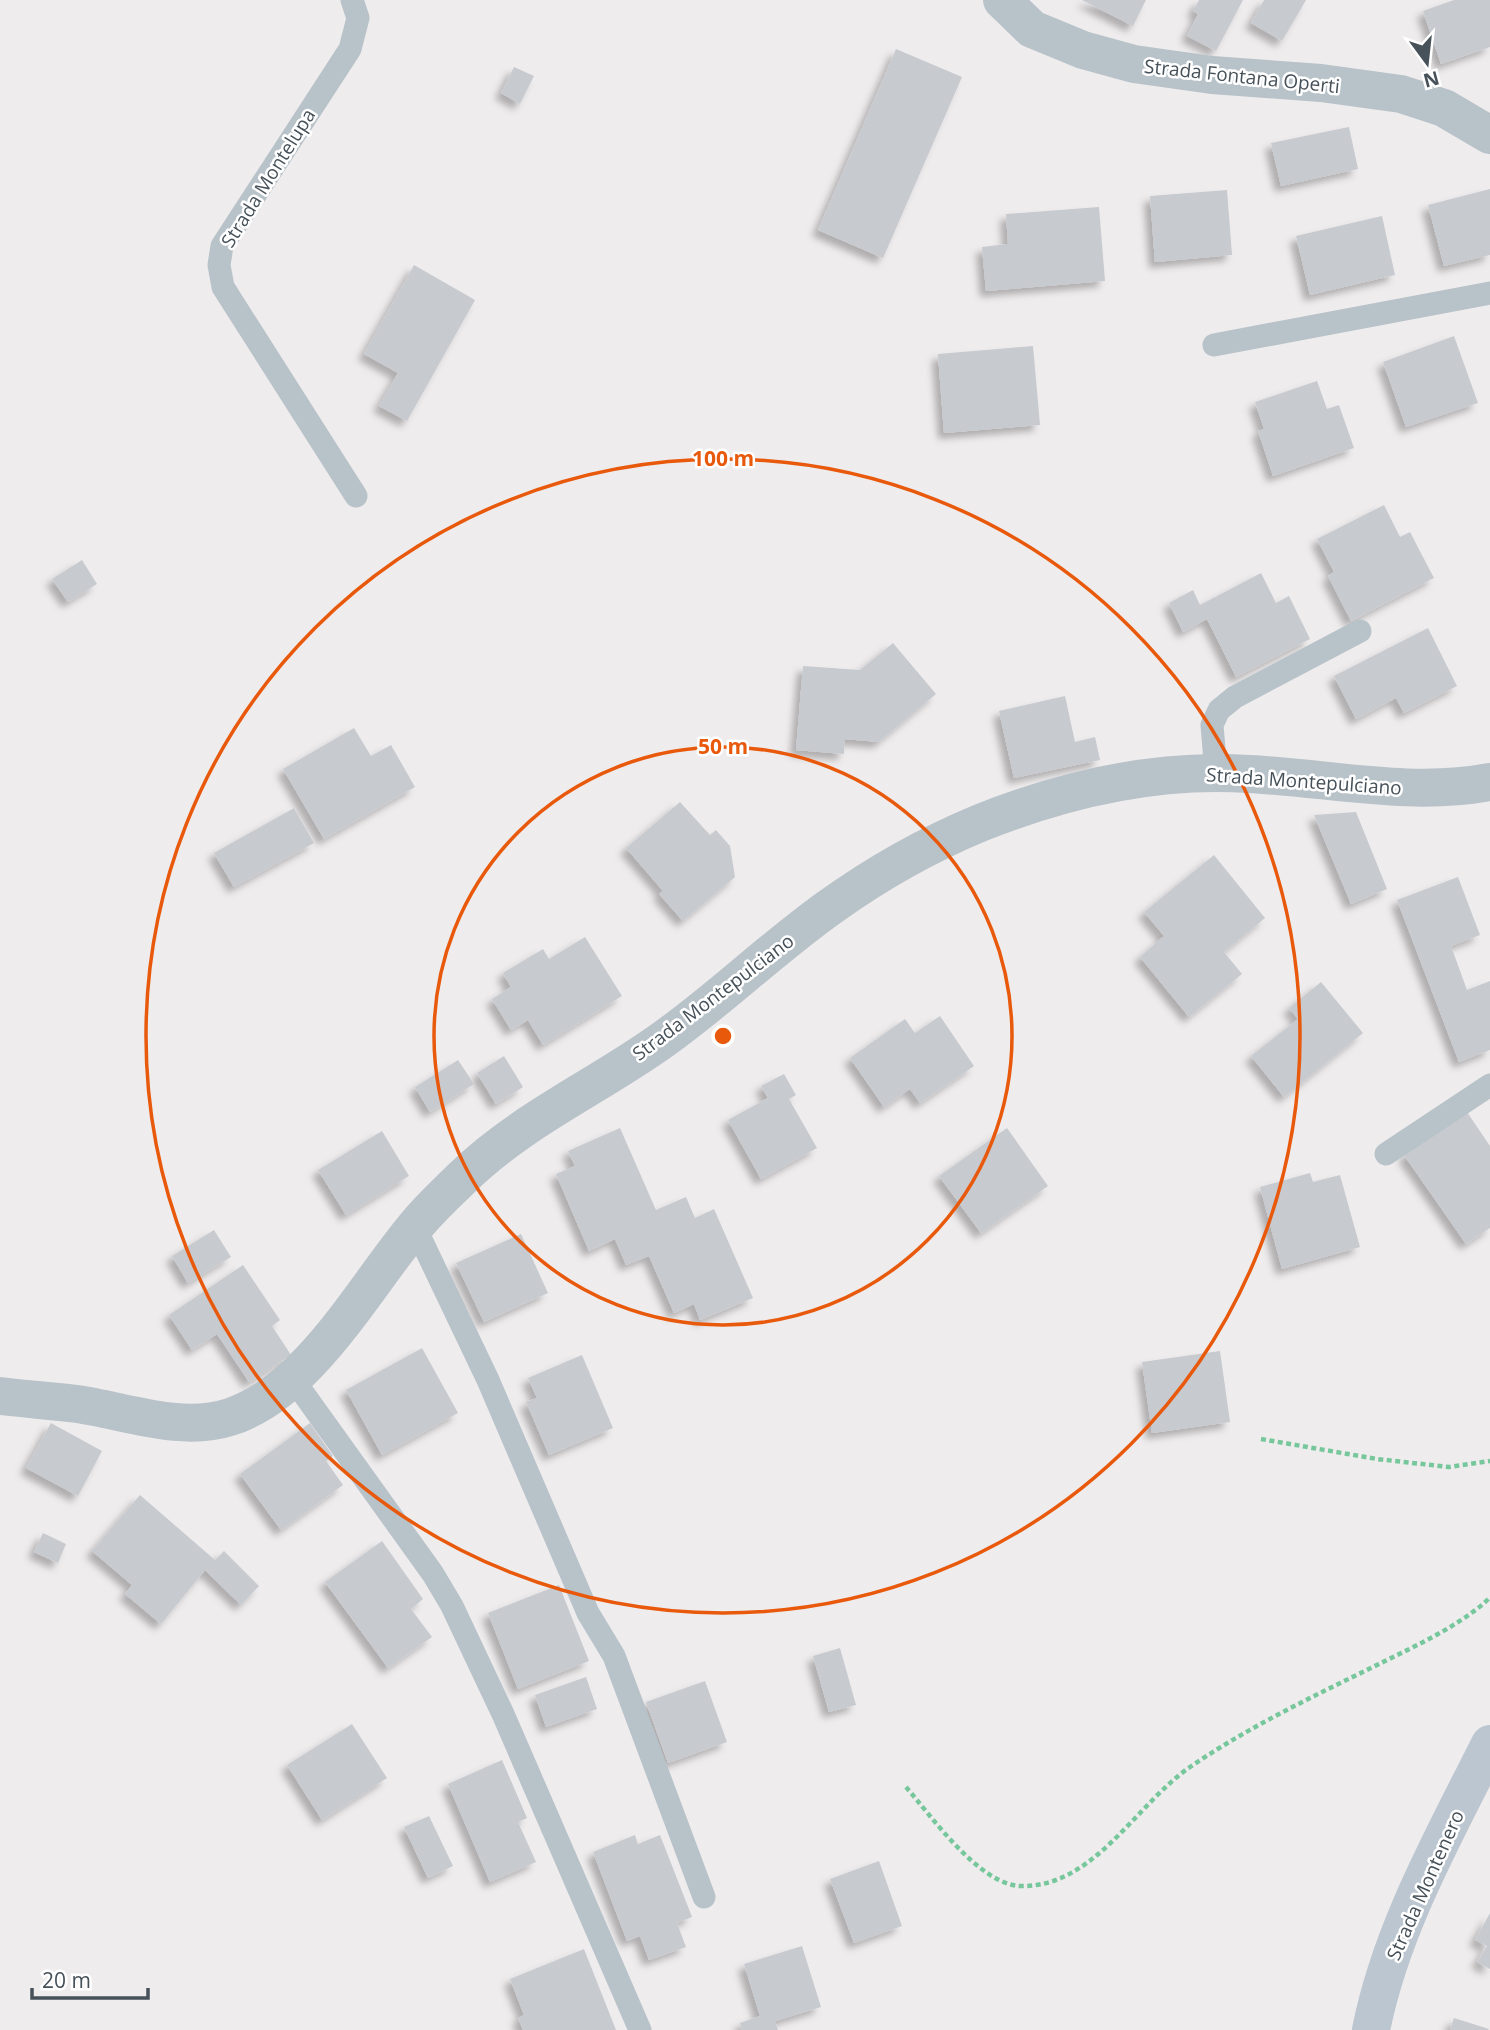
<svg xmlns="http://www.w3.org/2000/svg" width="1490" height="2030" font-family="'Open Sans',sans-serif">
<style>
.building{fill:#c7cacf;filter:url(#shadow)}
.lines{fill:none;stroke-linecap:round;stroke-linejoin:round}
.path{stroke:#77c79c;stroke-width:4.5;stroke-dasharray:5 3.5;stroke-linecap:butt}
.lane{stroke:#b8c2c9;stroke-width:23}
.street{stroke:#b8c2c9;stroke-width:38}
.secondary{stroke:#bbc6d0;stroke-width:38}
.ring{fill:none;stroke:#e8590c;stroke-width:3.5}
.labels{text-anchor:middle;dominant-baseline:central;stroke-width:5;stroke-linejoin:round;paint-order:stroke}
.street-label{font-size:19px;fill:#465159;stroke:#fff}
.centre{fill:#e8590c;stroke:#fff;stroke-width:3.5}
.ring-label{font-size:21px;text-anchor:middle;font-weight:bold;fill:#e8590c;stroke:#fff;stroke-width:5;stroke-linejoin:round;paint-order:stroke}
</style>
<defs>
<filter id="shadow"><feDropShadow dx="-6" dy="6" stdDeviation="3.5" flood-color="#0004"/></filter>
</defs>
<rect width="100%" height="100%" fill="#efeced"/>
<g class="building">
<path d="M1082,0H1146L1133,26Z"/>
<path d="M1199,0H1243L1216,51L1187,36L1198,14L1193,11Z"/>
<path d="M1264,0H1306L1282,41L1251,23Z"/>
<path d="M1454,0H1490V47L1441,64L1423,11Z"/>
<path d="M896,49L962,77L883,258L818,230Z"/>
<path d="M514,67L534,76L520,104L501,93Z"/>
<path d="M1349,127L1358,169L1281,186L1271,143Z"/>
<path d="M1490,189V255L1444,266L1428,205Z"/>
<path d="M1227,190L1232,255L1155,262L1150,196Z"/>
<path d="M1099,207L1105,281L986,291L982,247L1008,244L1006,214Z"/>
<path d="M1382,216L1395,275L1310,295L1296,236Z"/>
<path d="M414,265L475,300L407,421L379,406L398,373L364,354Z"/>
<path d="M1454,336L1478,403L1406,427L1383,362Z"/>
<path d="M1033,346L1040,425L944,433L938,354Z"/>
<path d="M1317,381L1327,409L1339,405L1354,448L1273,476L1258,431L1264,429L1255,402Z"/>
<path d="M1384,505L1400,537L1410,532L1434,578L1351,621L1328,576L1334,572L1317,539Z"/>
<path d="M82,560L97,584L68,602L52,579Z"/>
<path d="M1261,573L1276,603L1289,596L1310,639L1236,677L1207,619L1183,632L1169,603L1193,590L1200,605Z"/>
<path d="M1428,628L1457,686L1404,713L1396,698L1356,719L1334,676Z"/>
<path d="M893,643L936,694L879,742L845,739L844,754L796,750L803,666L860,670Z"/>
<path d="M1065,696L1075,742L1095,737L1100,760L1014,778L999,711Z"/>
<path d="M354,728L371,756L391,745L415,787L324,839L283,769Z"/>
<path d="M680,802L710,835L716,830L730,846L735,877L683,921L659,894L663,891L626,848Z"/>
<path d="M294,808L314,843L234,887L214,853Z"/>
<path d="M1356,812L1387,889L1351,904L1314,815Z"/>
<path d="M1214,855L1265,918L1224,952L1242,974L1189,1017L1140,957L1164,936L1144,912Z"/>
<path d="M1458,877L1480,935L1451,946L1467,990L1490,981V1050L1459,1062L1397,900Z"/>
<path d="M585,937L622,996L543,1045L528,1020L511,1030L492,999L511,987L503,973L543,949L549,959Z"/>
<path d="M1321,982L1363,1033L1284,1097L1251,1056L1298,1019L1289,1008Z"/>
<path d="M940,1016L974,1066L920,1103L910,1089L884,1107L850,1058L905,1019L915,1033Z"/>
<path d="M504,1056L523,1087L496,1104L477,1073Z"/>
<path d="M458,1060L474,1084L430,1112L415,1087Z"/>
<path d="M784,1074L796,1095L789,1099L817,1148L761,1179L728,1120L768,1098L761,1086Z"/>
<path d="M1467,1112L1490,1146V1228L1466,1244L1404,1155Z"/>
<path d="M620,1128L656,1210L686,1197L695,1218L714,1209L753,1298L700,1320L694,1304L674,1313L649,1256L626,1265L615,1239L589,1251L556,1174L575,1166L568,1151Z"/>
<path d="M1007,1128L1048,1186L981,1233L939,1176Z"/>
<path d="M382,1131L409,1176L346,1215L318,1170Z"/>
<path d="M1310,1173L1313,1182L1340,1175L1360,1247L1282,1269L1260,1187Z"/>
<path d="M214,1230L231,1257L188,1283L172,1256Z"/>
<path d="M521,1234L548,1293L484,1322L456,1263Z"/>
<path d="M243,1265L280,1320L272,1326L291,1355L249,1382L217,1334L192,1350L169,1315Z"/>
<path d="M422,1348L458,1413L382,1455L346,1390Z"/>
<path d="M1220,1351L1230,1422L1152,1433L1142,1362Z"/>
<path d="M582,1355L613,1428L549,1455L526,1402L537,1398L528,1378Z"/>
<path d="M51,1423L102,1451L78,1496L26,1468Z"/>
<path d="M310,1423L333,1456L326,1461L343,1485L281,1530L240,1474Z"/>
<path d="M140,1495L215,1560L224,1551L259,1586L241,1605L205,1570L161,1624L125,1594L132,1585L92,1551Z"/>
<path d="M43,1533L66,1544L58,1563L34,1552Z"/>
<path d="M382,1541L423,1599L411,1609L432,1637L388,1668L325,1582Z"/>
<path d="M559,1585L589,1661L518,1689L488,1613Z"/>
<path d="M840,1648L856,1705L829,1712L813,1656Z"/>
<path d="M586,1677L597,1709L546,1727L535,1695Z"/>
<path d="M705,1681L727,1742L668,1763L646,1702Z"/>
<path d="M352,1724L387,1778L322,1820L287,1765Z"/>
<path d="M502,1760L527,1818L518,1822L536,1862L490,1882L448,1784Z"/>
<path d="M429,1816L453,1866L428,1878L404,1827Z"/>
<path d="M635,1835L638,1844L660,1835L692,1917L677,1923L686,1947L649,1960L640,1936L627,1941L593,1852Z"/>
<path d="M879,1861L902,1926L854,1943L830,1879Z"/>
<path d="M1490,1913V1969L1477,1962L1487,1946L1475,1940Z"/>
<path d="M802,1946L821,2007L775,2021L778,2030H742L740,2023L760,2016L744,1964Z"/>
<path d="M584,1949L616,2030H523L518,2018L524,2015L510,1979Z"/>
<path d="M1454,2018L1489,2029L1488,2030H1450Z"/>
</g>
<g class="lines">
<g class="path">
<path d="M1261,1439L1377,1459L1449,1467L1490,1461"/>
<path d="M906,1787C932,1817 979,1884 1020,1886C1094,1888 1135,1805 1190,1767C1250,1726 1316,1695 1381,1663C1411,1648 1442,1634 1470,1614C1477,1609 1484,1604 1490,1597"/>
</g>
<g class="lane">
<path d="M352,0L358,18L350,49L222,246L219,265L223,287L356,496"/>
<path d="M1214,345L1490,293"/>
<path d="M1216,773L1212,725L1219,710L1235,697L1360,631"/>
<path d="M1386,1154L1490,1085"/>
<path d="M415,1227L488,1380L588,1613L614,1656L704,1897"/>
<path d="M293,1379L433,1574L452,1606L503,1714L640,2030"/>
</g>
<g class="street">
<path d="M1002,0L1032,29L1083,50L1134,64L1212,75L1321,83L1401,94L1444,108L1490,135"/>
<path d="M0,1396C26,1399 52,1401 77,1404C126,1411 181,1433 230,1417C308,1392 364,1288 414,1228C428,1210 446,1194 462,1178C520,1121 595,1088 661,1041C719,1000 771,949 830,907C876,874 927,845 980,823C1065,789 1157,768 1249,774C1329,778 1411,797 1490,782"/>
</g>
<path class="secondary" d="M1371,2030C1391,1929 1444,1836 1490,1744"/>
</g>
<g class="ring">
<circle cx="723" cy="1036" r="289"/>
<circle cx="723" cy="1036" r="577"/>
</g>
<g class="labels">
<g class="street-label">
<text transform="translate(1242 76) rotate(6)">Strada Fontana Operti</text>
<text transform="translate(268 178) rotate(-58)">Strada Montelupa</text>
<text transform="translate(1304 781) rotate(4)">Strada Montepulciano</text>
<text transform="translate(713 997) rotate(-37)">Strada Montepulciano</text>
<text transform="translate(1425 1885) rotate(-66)">Strada Montenero</text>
</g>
</g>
<circle cx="723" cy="1036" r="10" class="centre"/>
<g class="ring-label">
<text x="723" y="466">100 m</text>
<text x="723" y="754">50 m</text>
</g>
<g transform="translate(1427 63) rotate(165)" stroke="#ffffff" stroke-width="5" paint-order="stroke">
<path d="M0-5L12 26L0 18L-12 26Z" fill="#465159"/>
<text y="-10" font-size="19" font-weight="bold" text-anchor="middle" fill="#465159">N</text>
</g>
<path d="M32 1988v10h116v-10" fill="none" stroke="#465159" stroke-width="3.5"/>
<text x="42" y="1988" font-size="21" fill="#465159" stroke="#ffffff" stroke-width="5" paint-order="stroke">20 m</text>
</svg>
